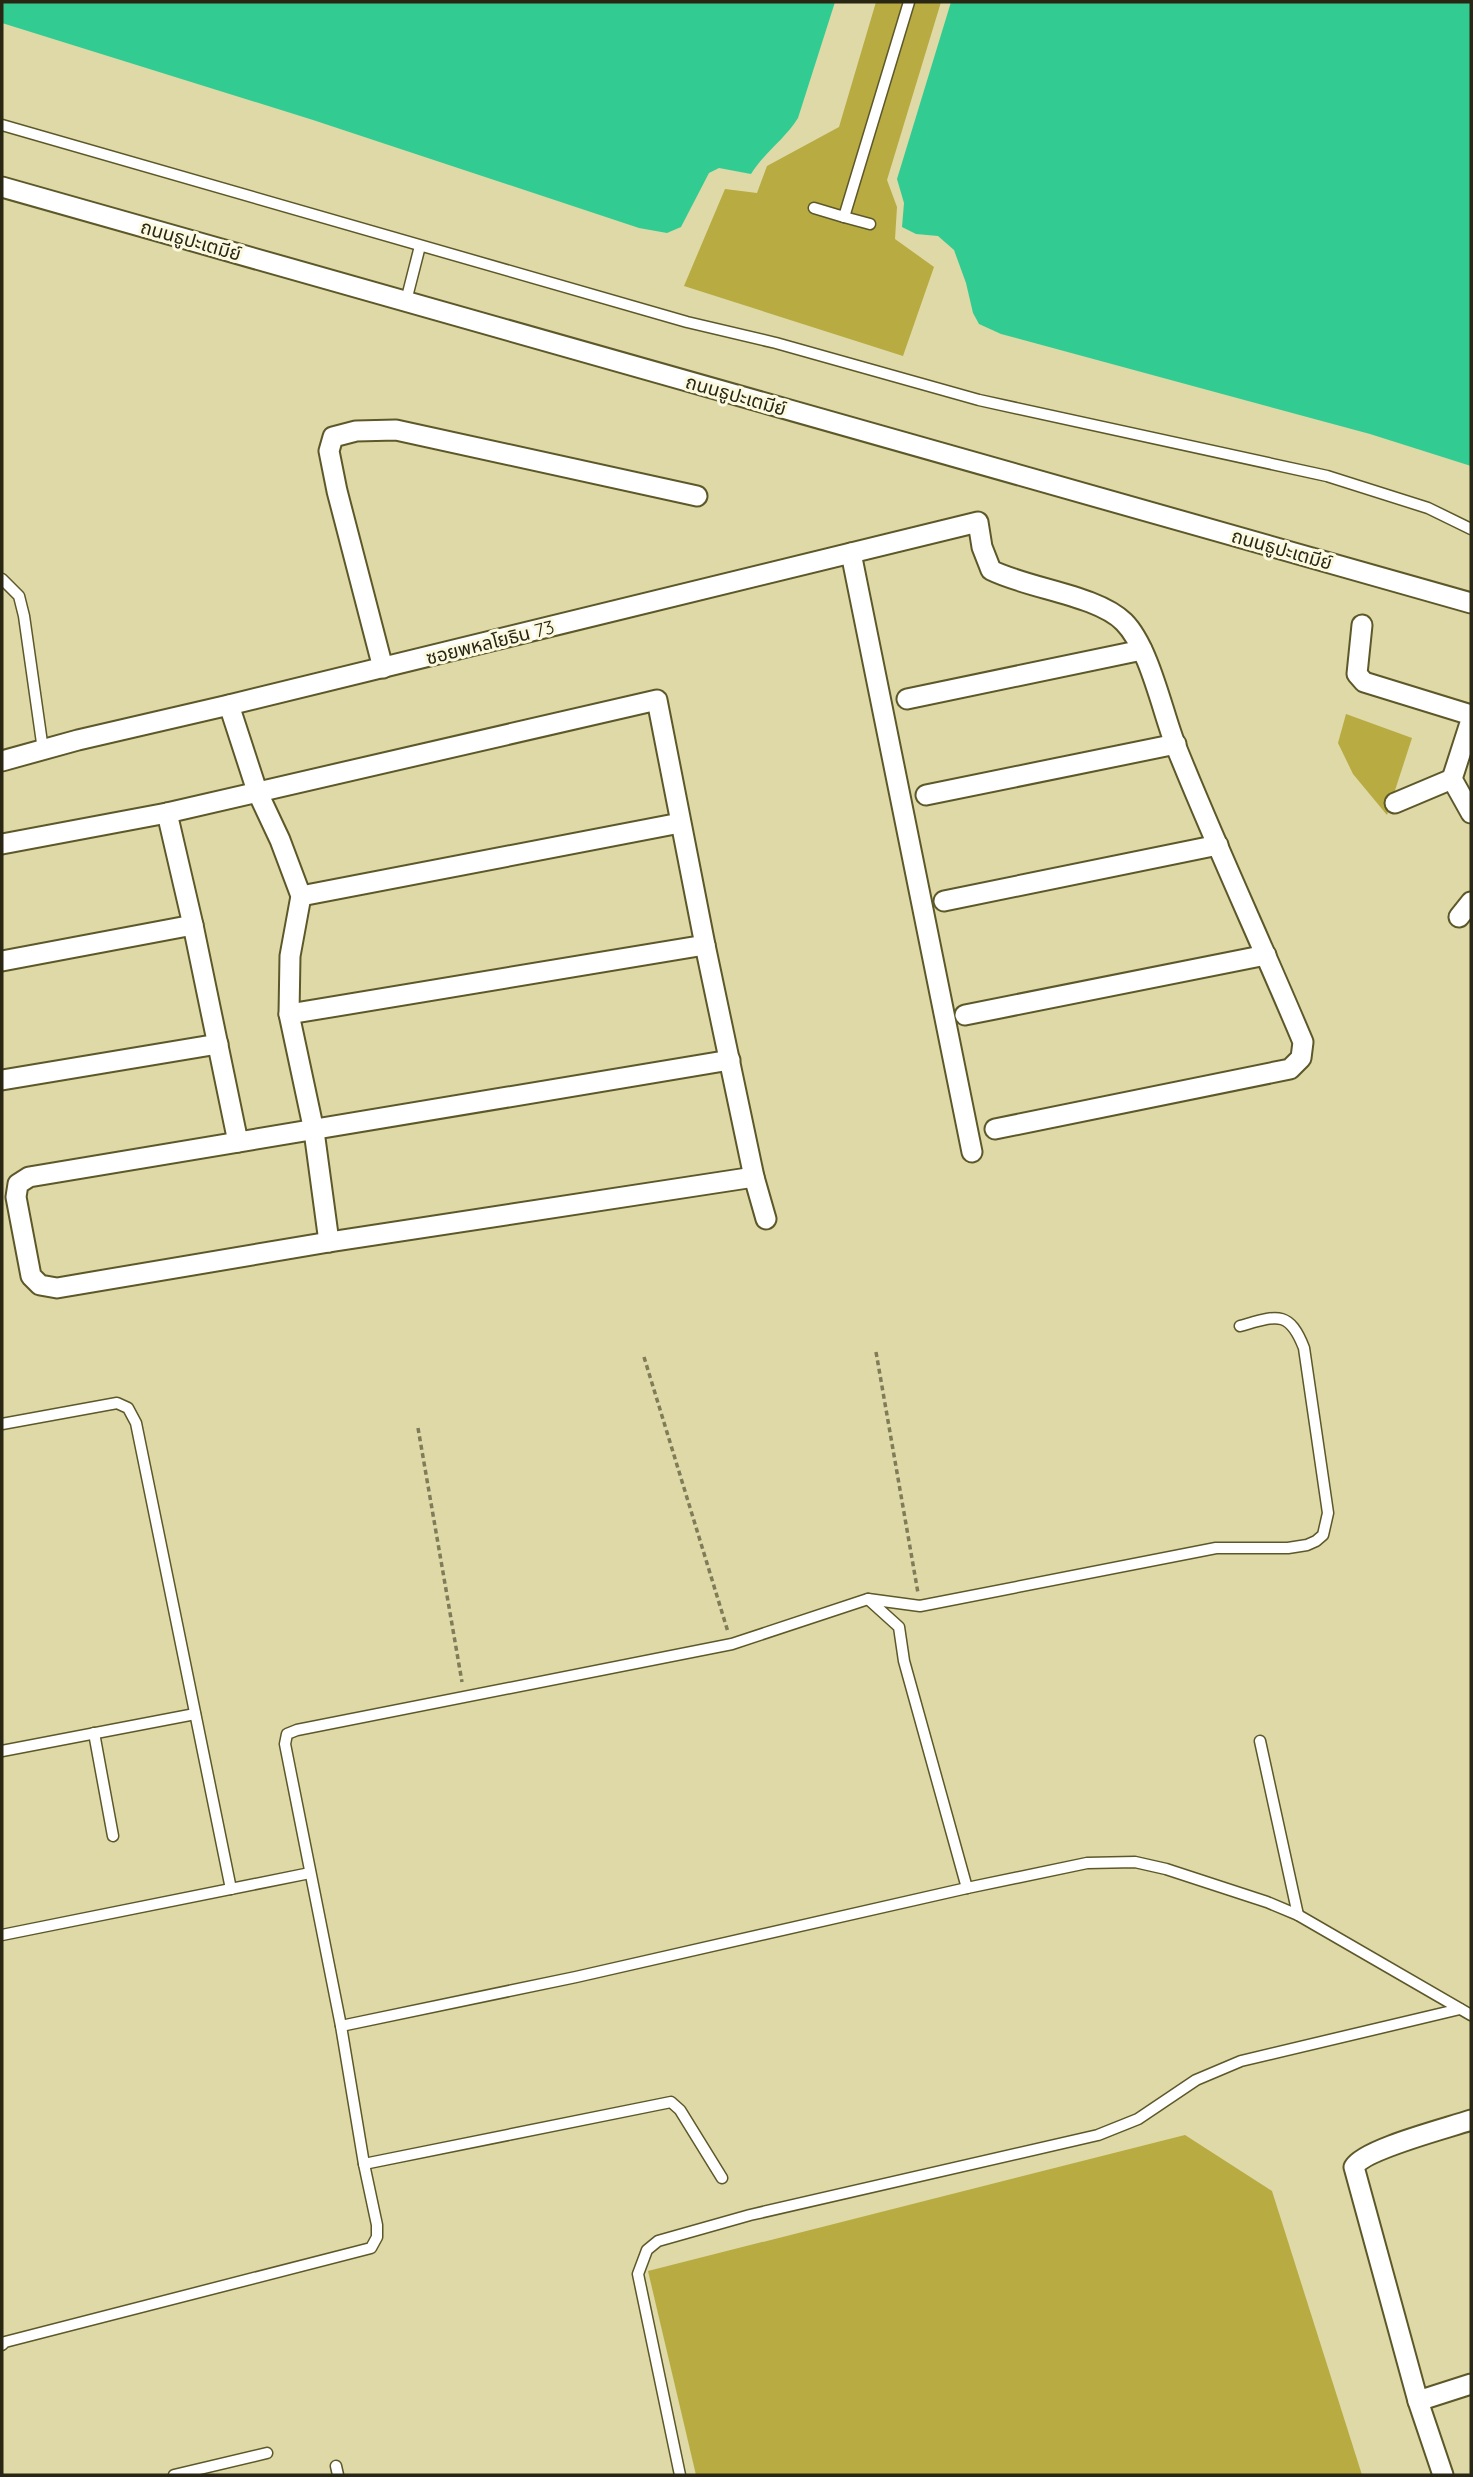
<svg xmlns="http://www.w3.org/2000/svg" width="1473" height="2477" font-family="Quicksand,'Noto Sans Thai',sans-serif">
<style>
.green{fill:#b7ab42}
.water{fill:#32cc92}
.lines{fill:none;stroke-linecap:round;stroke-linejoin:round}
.lane-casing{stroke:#5d5829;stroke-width:13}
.street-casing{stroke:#5d5829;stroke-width:23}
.path{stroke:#807c59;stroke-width:3.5;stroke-dasharray:5 3.5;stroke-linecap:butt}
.lane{stroke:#fff;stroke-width:10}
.street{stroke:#fff;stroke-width:19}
.labels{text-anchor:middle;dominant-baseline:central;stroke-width:6;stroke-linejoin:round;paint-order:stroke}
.street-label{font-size:19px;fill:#292713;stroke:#fbf9e0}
</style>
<rect width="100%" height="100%" fill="#ded9a6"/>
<g class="green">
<path d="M876,2H941L887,180L897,207L895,239L934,267L903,356L684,286L725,189L757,193L767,166L839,127Z"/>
<path d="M1346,714L1412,738L1387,815L1353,774L1338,743Z"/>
<path d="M1185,2135L1272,2191L1362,2475H696L648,2271Z"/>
</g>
<g class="water">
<path d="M2,2H835L798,118C785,139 764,153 751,174L719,168L709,173L681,227L667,233L639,228L313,120L2,23Z"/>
<path d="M951,2H1471V466L1370,434L1001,334L979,324L973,313L966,283L954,250L938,236L916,234L902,227L904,203L897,179Z"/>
</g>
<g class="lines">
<defs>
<g id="lane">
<path d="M2,125L687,322L776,343L979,400L1327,476L1428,508L1471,529"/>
<path d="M814,208L844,217L909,2"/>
<path d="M844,217L870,224"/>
<path d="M406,301L420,246"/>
<path d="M2,579L19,596L24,616L43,750"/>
<path d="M2,1424L117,1403L128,1408L136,1423L231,1889"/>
<path d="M94,1733L113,1836"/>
<path d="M1260,1741L1298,1915"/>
<path d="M2,1751L195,1714"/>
<path d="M967,1888L904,1661L899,1627L868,1599L920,1606L1216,1548H1288L1307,1545L1316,1541L1323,1535L1328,1513L1304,1348C1289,1309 1276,1316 1240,1326"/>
<path d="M2,1935L310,1873"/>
<path d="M341,2026L576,1977L967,1888L1087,1863L1135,1862L1166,1869L1267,1902L1298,1915L1471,2015"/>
<path d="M364,2164L671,2102L680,2110L722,2178"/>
<path d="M2,2345L5,2342L371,2248L377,2237V2225L364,2164L341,2026L285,1744L287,1734L297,1730L732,1644L868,1599"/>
<path d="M336,2466L338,2475"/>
<path d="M174,2475L267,2453"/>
<path d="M680,2475L638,2274L647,2250L658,2241L750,2215L1098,2135L1138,2119L1196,2080L1241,2061L1460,2009"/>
</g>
<g id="street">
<path d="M2,187L1471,603"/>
<path d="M851,553L972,1152"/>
<path d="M1362,625L1357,674L1364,682L1471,715"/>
<path d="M383,668L337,491L329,451L333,437L356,431L396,430L697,496"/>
<path d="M907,699L1142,650"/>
<path d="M229,705L257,791L280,840L301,896L290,956L289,1014L314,1131L329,1242"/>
<path d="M1471,720L1452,779L1471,813"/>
<path d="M2,761L78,740L229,705L978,522L982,547L991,570C1029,589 1097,595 1124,622C1149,647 1162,710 1175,744C1215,844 1261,942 1303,1042L1301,1058L1290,1069L995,1129"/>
<path d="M926,795L1176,744"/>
<path d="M1395,803L1452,779"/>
<path d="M167,813L193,925L238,1142"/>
<path d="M2,844L167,813L657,700L705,945L754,1177L766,1219"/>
<path d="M301,896L680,823"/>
<path d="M944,901L1218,845"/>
<path d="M1459,917L1471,902"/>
<path d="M2,961L193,925"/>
<path d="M289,1014L705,945"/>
<path d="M965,1015L1266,955"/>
<path d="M730,1060L29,1177L18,1184L16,1197L31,1276L40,1285L57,1288L329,1242L754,1177"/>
<path d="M2,1080L218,1044"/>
<path d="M1418,2401L1471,2384"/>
<path d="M1443,2475L1418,2401L1354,2167C1364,2149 1448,2128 1471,2120"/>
</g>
</defs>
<use href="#lane" class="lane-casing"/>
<use href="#street" class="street-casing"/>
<g class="path">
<path d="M876,1352L918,1593"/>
<path d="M644,1357L728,1632"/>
<path d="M418,1428L462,1682"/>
</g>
<use href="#lane" class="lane"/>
<use href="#street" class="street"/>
</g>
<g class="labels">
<g class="street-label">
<text transform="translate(191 240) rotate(16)">ถนนธูปะเตมีย์</text>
<text transform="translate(736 395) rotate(16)">ถนนธูปะเตมีย์</text>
<text transform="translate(1282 549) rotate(16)">ถนนธูปะเตมีย์</text>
<text transform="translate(490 642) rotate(-14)">ซอยพหลโยธิน 73</text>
</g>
</g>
<rect width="1473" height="2477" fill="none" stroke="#292713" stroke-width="7"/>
</svg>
